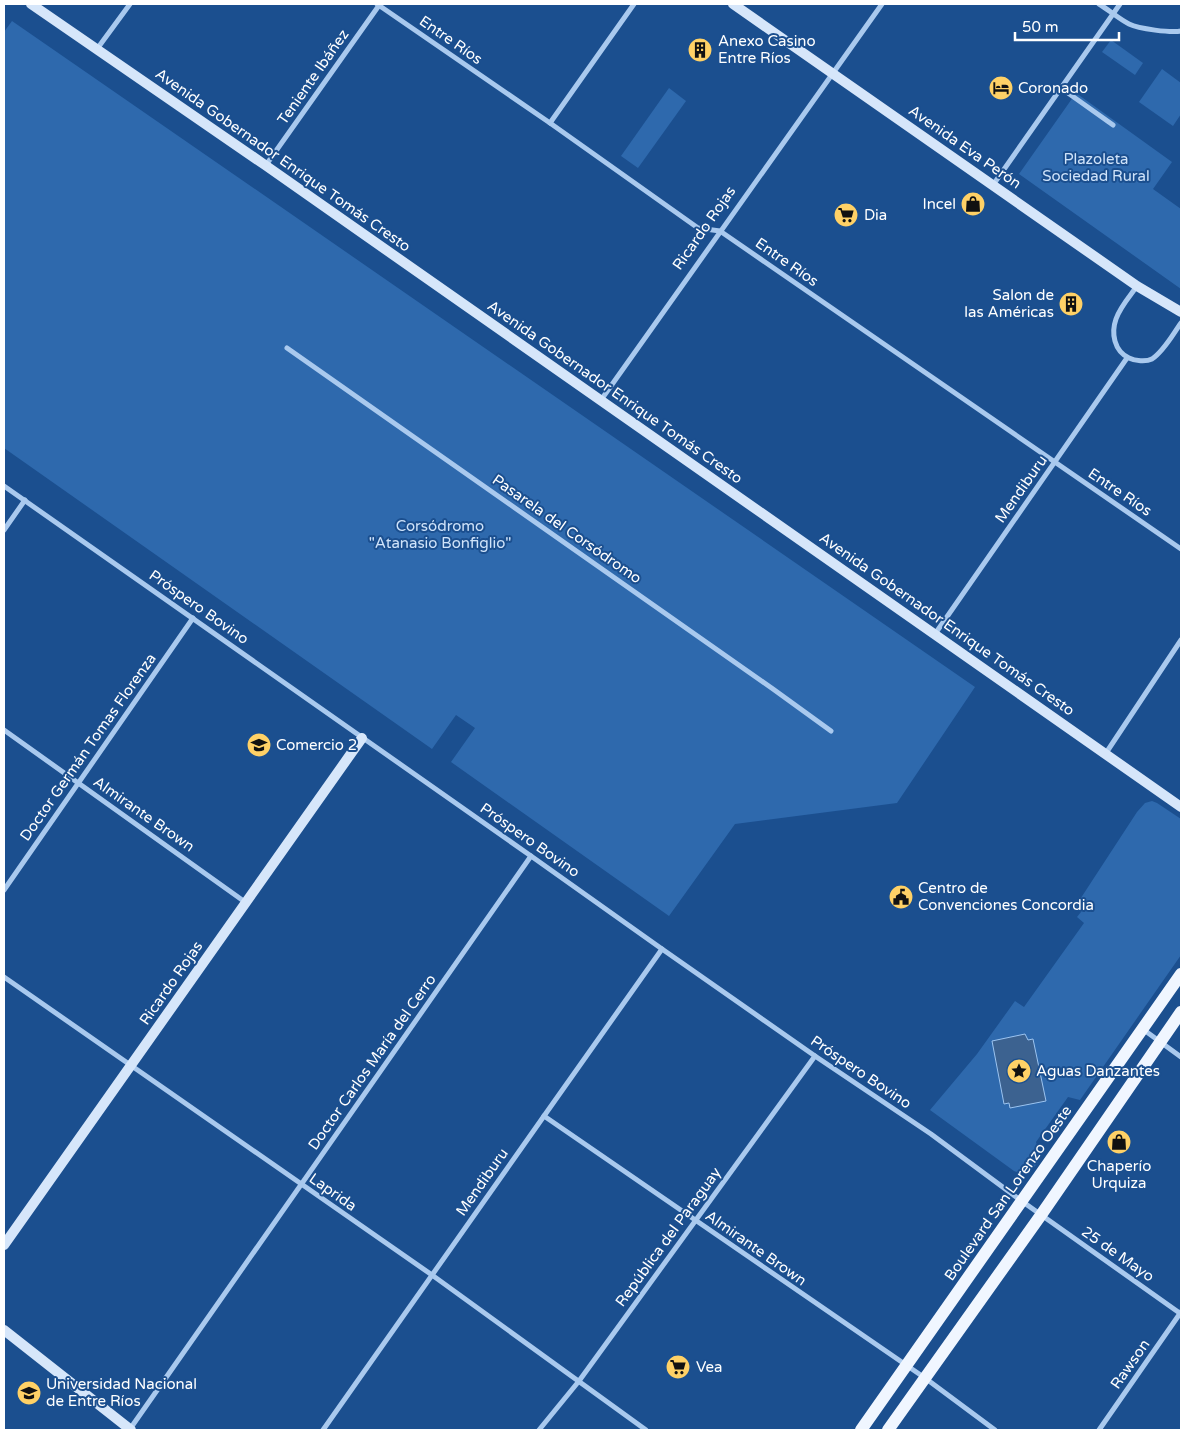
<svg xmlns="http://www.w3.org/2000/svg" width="1185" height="1434" font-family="'Varela Round',sans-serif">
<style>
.green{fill:#2e69ad}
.water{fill:#3c6290;stroke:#9cc4f0}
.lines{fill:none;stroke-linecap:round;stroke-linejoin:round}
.street{stroke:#a9c9ee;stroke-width:5}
.secondary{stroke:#d6e6fa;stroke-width:10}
.primary{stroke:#f0f6ff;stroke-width:12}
.labels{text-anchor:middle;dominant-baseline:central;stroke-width:4;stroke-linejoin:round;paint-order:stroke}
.street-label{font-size:15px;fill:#fff;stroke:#1b4f8f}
.poi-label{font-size:15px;fill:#fff;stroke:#1b4f8f;text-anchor:start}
.park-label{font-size:15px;fill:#cfe3fa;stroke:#1b4f8f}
</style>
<rect width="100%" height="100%" fill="#1b4f8f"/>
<g class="green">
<path d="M12,21L975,687L897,803L735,824L669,916L451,762L475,728L456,715L432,749L4,448V32Z"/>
<path d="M1111,40L1143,63L1135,75L1102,52Z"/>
<path d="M1162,69L1181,83V114L1173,126L1139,102Z"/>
<path d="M669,88L686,101L638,168L621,156Z"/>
<path d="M1076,93L1172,162L1153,189L1181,209V289L1019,174Z"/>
<path d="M1152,801L1157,803L1181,819V955L1080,1100L1068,1097L1036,1142L1041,1157C1034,1169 1029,1176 1014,1171L930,1110L977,1054L1015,1001L1024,1007L1084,923L1077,917L1081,912L1075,907L1137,812L1145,803Z"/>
</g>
<path class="water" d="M1025,1034L1028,1040L1033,1039L1046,1101L1010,1108L1009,1103L1004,1104L992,1041Z"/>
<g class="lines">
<g class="street">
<path d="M377,4L550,123L698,228L720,231L1181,549"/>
<path d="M1099,4C1109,10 1119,19 1129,24C1139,29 1171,33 1181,31"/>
<path d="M97,49L130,4"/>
<path d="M1061,88L1113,125"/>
<path d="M550,123L634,4"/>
<path d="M266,165L380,4"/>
<path d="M993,185L1120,4"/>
<path d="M1137,286C1130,296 1120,307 1116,319C1111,333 1114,351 1129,358C1135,361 1146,362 1152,359C1164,351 1173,334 1181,323"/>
<path d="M287,348L773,689L831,731"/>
<path d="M601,400L882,4"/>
<path d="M4,486L531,856L662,949L815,1056L931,1134L1023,1202L1181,1314"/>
<path d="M4,530L25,500"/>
<path d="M935,634L1127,358"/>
<path d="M4,730L245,902"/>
<path d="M1106,753L1181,640"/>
<path d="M4,890L193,618"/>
<path d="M4,977L432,1275L646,1430"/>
<path d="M1144,1030L1181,1057"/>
<path d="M544,1116L925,1378L995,1430"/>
<path d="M130,1429L531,856"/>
<path d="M323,1430L544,1116L662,949"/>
<path d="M539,1430L579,1381L815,1056"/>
<path d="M1099,1430L1181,1312"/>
</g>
<g class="secondary">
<path d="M31,4L265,165L1181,807"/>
<path d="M733,4L1137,286L1181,312"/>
<path d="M4,1245L362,738"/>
<path d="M4,1330L131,1430"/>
</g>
<g class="primary">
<path d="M861,1430L1181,974"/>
<path d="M888,1430L1041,1215L1181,1012"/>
</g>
</g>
<defs>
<symbol id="building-disc" viewBox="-11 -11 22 22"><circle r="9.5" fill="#ffd166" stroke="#1b4f8f"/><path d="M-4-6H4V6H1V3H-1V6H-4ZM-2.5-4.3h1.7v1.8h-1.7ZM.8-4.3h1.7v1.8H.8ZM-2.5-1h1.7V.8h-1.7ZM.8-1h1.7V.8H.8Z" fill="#111"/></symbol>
<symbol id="hotel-disc" viewBox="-11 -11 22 22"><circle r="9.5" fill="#ffd166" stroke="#1b4f8f"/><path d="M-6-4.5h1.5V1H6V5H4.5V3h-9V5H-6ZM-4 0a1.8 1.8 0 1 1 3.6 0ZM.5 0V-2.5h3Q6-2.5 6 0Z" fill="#111"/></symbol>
<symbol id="shop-disc" viewBox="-11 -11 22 22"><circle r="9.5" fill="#ffd166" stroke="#1b4f8f"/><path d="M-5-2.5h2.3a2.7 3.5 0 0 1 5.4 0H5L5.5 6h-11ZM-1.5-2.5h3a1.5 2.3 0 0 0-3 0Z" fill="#111"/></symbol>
<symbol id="supermarket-disc" viewBox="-11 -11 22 22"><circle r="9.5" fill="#ffd166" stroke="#1b4f8f"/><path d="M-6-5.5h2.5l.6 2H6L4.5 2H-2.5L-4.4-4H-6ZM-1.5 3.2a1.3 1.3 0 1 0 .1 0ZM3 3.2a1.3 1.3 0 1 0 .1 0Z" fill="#111"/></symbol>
<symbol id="school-disc" viewBox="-11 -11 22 22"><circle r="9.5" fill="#ffd166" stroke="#1b4f8f"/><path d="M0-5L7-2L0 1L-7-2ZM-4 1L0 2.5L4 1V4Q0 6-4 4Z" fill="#111"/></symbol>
<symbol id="civic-disc" viewBox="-11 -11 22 22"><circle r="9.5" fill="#ffd166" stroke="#1b4f8f"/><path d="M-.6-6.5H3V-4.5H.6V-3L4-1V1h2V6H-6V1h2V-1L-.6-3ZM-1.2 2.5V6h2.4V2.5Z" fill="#111"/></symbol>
<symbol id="sight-disc" viewBox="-11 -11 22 22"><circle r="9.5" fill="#ffd166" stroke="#1b4f8f"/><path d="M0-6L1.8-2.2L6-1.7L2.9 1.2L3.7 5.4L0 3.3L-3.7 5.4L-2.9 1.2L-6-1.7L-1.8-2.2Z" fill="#111"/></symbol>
<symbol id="university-disc" viewBox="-11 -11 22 22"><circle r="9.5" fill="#ffd166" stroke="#1b4f8f"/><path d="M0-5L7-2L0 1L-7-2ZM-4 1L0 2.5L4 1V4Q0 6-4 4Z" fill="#111"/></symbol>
</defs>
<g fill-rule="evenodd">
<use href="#building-disc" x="686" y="36" width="28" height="28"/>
<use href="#hotel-disc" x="987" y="74" width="28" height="28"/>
<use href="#shop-disc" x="959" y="190" width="28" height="28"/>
<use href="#supermarket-disc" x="832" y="201" width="28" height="28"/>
<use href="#building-disc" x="1057" y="290" width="28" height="28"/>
<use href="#school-disc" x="245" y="731" width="28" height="28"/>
<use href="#civic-disc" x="887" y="883" width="28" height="28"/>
<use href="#sight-disc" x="1005" y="1057" width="28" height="28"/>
<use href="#shop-disc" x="1105" y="1128" width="28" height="28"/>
<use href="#supermarket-disc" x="664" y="1353" width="28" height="28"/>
<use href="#university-disc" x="15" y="1379" width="28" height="28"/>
</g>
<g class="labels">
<g class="street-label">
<text transform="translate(451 40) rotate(35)">Entre Ríos</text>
<text transform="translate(313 77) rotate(-55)">Teniente Ibáñez</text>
<text transform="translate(965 147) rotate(35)">Avenida Eva Perón</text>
<text transform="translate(283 160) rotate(35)">Avenida Gobernador Enrique Tomás Cresto</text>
<text transform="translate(704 228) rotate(-55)">Ricardo Rojas</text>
<text transform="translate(787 262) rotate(35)">Entre Ríos</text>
<text transform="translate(615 392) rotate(35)">Avenida Gobernador Enrique Tomás Cresto</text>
<text transform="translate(1021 489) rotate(-55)">Mendiburu</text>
<text transform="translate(1120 492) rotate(34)">Entre Ríos</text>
<text transform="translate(567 529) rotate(35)">Pasarela del Corsódromo</text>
<text transform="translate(199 607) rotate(35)">Próspero Bovino</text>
<text transform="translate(947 624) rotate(35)">Avenida Gobernador Enrique Tomás Cresto</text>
<text transform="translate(88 747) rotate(-55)">Doctor Germán Tomas Florenza</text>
<text transform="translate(144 814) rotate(35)">Almirante Brown</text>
<text transform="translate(530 840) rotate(35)">Próspero Bovino</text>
<text transform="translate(171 983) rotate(-55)">Ricardo Rojas</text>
<text transform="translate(372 1062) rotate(-55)">Doctor Carlos María del Cerro</text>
<text transform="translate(861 1072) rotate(34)">Próspero Bovino</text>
<text transform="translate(482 1182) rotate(-55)">Mendiburu</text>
<text transform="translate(333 1192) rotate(35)">Laprida</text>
<text transform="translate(1008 1193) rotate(-55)">Boulevard San Lorenzo Oeste</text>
<text transform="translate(668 1237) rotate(-54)">República del Paraguay</text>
<text transform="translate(756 1248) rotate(35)">Almirante Brown</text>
<text transform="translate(1118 1254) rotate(35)">25 de Mayo</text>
<text transform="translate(1130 1364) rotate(-55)">Rawson</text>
</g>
<g class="poi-label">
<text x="718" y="41">Anexo Casino<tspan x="718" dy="17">Entre Ríos</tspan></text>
<text x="1018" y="88">Coronado</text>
<text x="956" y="204" text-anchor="end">Incel</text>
<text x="864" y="215">Dia</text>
<text x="1054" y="295" text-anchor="end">Salon de<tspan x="1054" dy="17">las Américas</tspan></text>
<text x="276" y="745">Comercio 2</text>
<text x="918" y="888">Centro de<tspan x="918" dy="17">Convenciones Concordia</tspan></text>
<text x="1036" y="1071">Aguas Danzantes</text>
<text x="1119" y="1166" text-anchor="middle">Chaperío<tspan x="1119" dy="17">Urquiza</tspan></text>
<text x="696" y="1367">Vea</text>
<text x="46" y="1384">Universidad Nacional<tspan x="46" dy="17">de Entre Ríos</tspan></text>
</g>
<g class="park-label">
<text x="1096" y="159">Plazoleta<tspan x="1096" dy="17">Sociedad Rural</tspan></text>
<text x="440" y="526">Corsódromo<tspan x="440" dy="17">"Atanasio Bonfiglio"</tspan></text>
</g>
</g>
<rect width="1185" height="1434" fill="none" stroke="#ffffff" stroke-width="10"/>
<path d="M1015 32v8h104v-8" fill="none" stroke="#ffffff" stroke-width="2.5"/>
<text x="1022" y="32" font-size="15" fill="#ffffff" stroke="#1b4f8f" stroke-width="4" paint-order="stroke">50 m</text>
</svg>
